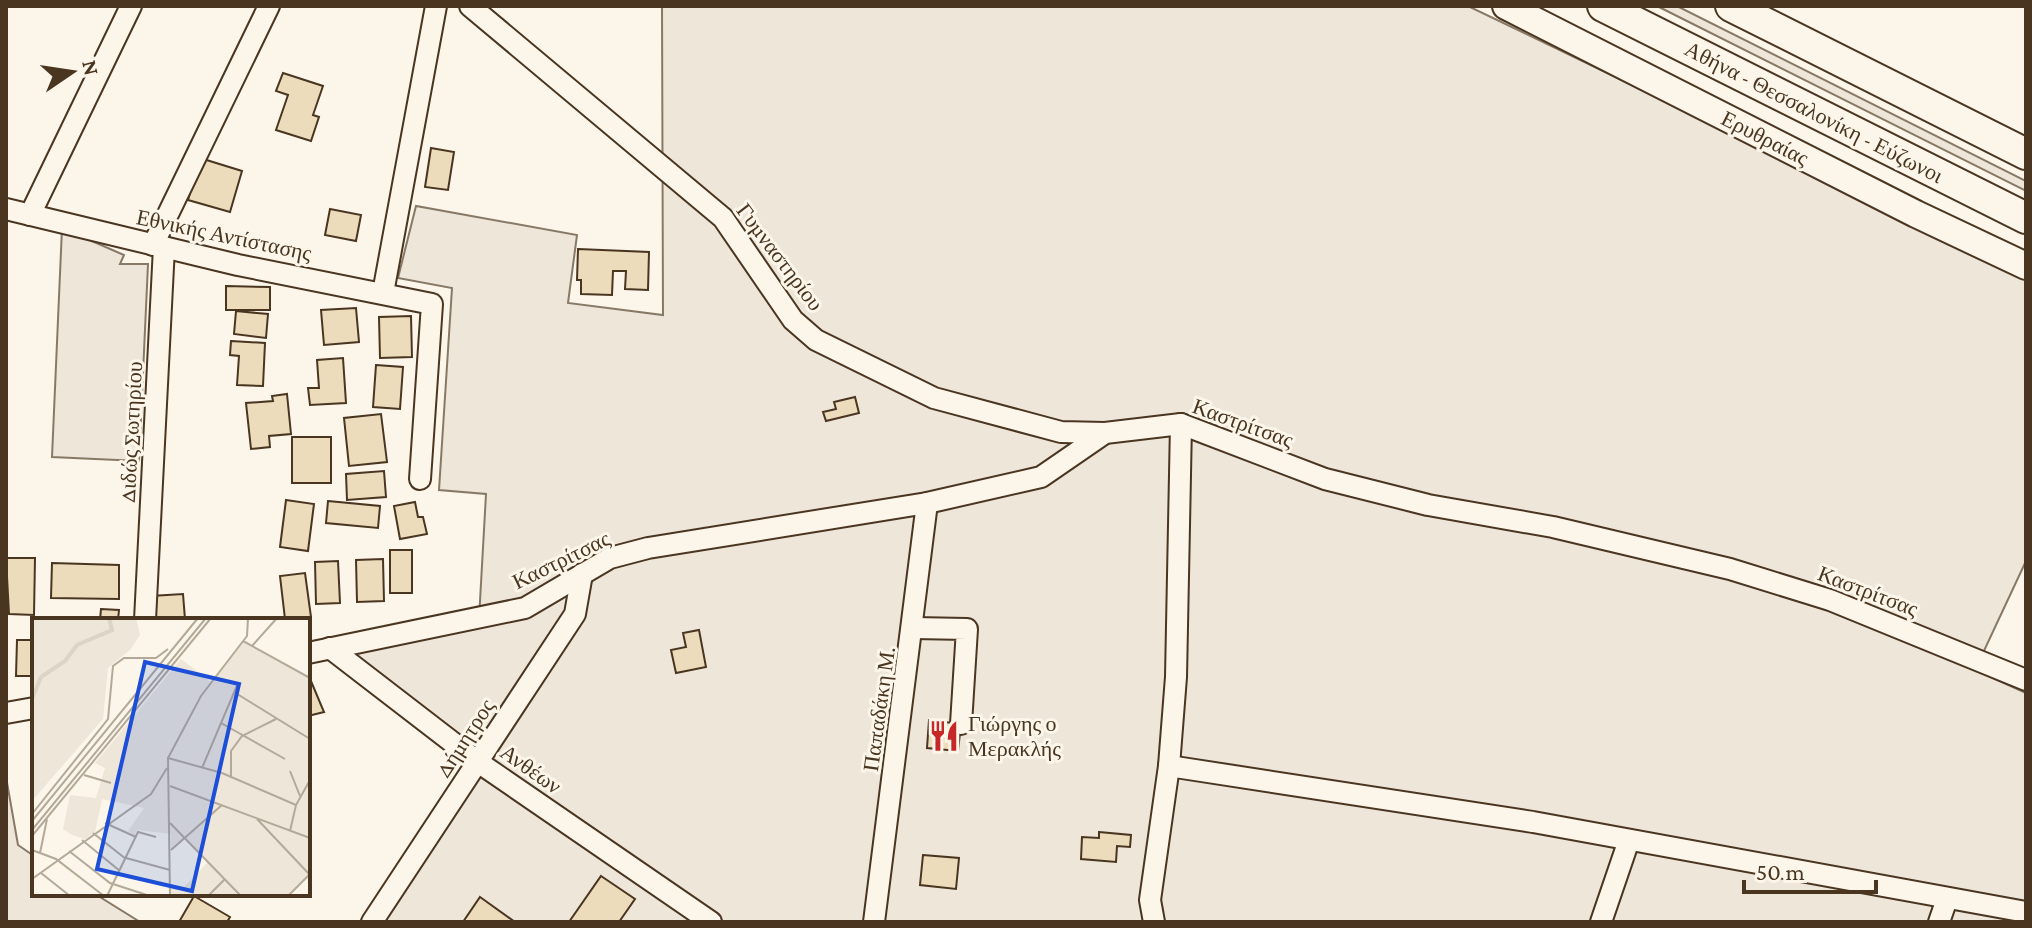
<svg xmlns="http://www.w3.org/2000/svg" width="2032" height="928" font-family="'Crimson Pro',serif">
<style>
.green{fill:#ede6d9;stroke:#887966;stroke-width:2}
.building{fill:#ecdcbc;stroke:#4a3520;stroke-width:2}
.lines{fill:none;stroke-linecap:round;stroke-linejoin:round}
.minor-casing{stroke:#4a3520;stroke-width:24}
.major-casing{stroke:#4a3520;stroke-width:30}
.highway-casing{stroke:#4a3520;stroke-width:34}
.minor{stroke:#fbf6e9;stroke-width:20}
.major{stroke:#fbf6e9;stroke-width:26}
.highway{stroke:#fbf6e9;stroke-width:30}
.labels{text-anchor:middle;dominant-baseline:central;stroke-width:6;stroke-linejoin:round;paint-order:stroke}
.street-label{font-size:22px;fill:#4a3520;stroke:#fbf6e9}
.poi-label{font-size:22px;fill:#4a3520;stroke:#fbf6e9;text-anchor:start}
.inset-river{fill:none;stroke:#dcd4c6;stroke-width:4}
.inset-road{fill:none;stroke:#b4a999;stroke-width:2}
.view{fill:#1d4ed8;fill-opacity:0.15;stroke:#1d4ed8;stroke-width:4}
.inset-edge{fill:none;stroke:#4a3520;stroke-width:4}
</style>
<rect width="100%" height="100%" fill="#fbf6e9"/>
<g class="green">
<path d="M662,6H1468L2026,275V561L1975,670L2026,693V922H365L476,759L332,649L479,619L486,494L439,490L452,288L398,278L416,206L577,235L568,303L663,315Z"/>
<path d="M1657,6H1677L2026,181V191Z"/>
<path d="M62,228L124,255L120,264H148L139,461L52,457Z"/>
<path d="M6,777L18,845L34,856V894H95L140,922H6Z"/>
</g>
<g class="building">
<path d="M283,73L323,86L313,115L319,117L311,141L276,130L288,95L276,91Z"/>
<path d="M431,148L454,152L448,190L425,187Z"/>
<path d="M200,158L242,171L230,212L188,200Z"/>
<path d="M330,209L361,215L356,241L325,235Z"/>
<path d="M578,249L649,252L648,290L625,289L626,271H613L612,295L581,294V280H577Z"/>
<path d="M226,286L270,287V310H226Z"/>
<path d="M356,308L359,342L324,345L321,310Z"/>
<path d="M236,311L268,314L266,338L234,334Z"/>
<path d="M411,316L412,357L380,358L379,317Z"/>
<path d="M231,341L265,343L263,386L237,385L239,356L230,355Z"/>
<path d="M343,358L346,403L310,405L308,388H319L317,360Z"/>
<path d="M376,365L403,367L400,409L373,407Z"/>
<path d="M287,394L291,434L269,436L270,447L251,449L246,403L273,401L272,396Z"/>
<path d="M855,397L859,413L826,421L823,412L836,409L834,402Z"/>
<path d="M381,414L387,462L349,466L344,418Z"/>
<rect x="292" y="437" width="39" height="46"/>
<path d="M384,471L386,497L347,500L346,474Z"/>
<path d="M286,500L314,504L308,551L280,547Z"/>
<path d="M328,501L380,506L378,528L326,523Z"/>
<path d="M415,502L418,517H423L427,534L400,539L394,506Z"/>
<rect x="390" y="550" width="22" height="43"/>
<path d="M6,558H35L34,615L9,614Z"/>
<path d="M383,559L384,601L357,602L356,560Z"/>
<path d="M338,561L340,603L316,604L315,562Z"/>
<path d="M52,563L119,565V599L51,598Z"/>
<path d="M305,573L311,617L285,619L280,576Z"/>
<path d="M183,594L185,619L199,620H153L151,596Z"/>
<path d="M101,609L119,610L118,620H100Z"/>
<path d="M699,630L706,667L676,673L671,650L686,647L683,633Z"/>
<path d="M17,640H34V676H16Z"/>
<path d="M308,674L324,712L308,716Z"/>
<path d="M929,720L961,724L958,751L927,748Z"/>
<path d="M1099,832L1131,835L1130,847L1117,846L1116,862L1081,859L1082,837L1099,838Z"/>
<path d="M923,855L959,858L956,889L920,885Z"/>
<path d="M601,876L635,899L619,922H569Z"/>
<path d="M194,896L230,917L227,922H179Z"/>
<path d="M480,897L515,922H463Z"/>
</g>
<g class="lines">
<defs>
<g id="minor">
<path d="M470,6L723,218L793,320L816,340L934,398L1061,432L1105,433"/>
<path d="M6,209L238,265L432,304L420,479"/>
<path d="M30,215L131,6"/>
<path d="M153,245L269,6"/>
<path d="M383,293L436,6"/>
<path d="M145,620L164,247"/>
<path d="M914,628L967,629L961,724"/>
<path d="M330,648L478,762L711,922"/>
<path d="M308,653L525,608L610,558L648,548L927,503L1041,477L1105,433L1181,424L1325,479L1428,505L1553,527L1730,569L1830,600L2026,680"/>
<path d="M6,713L34,708"/>
<path d="M1169,766L1533,822L2026,912"/>
<path d="M372,922L575,614L582,574"/>
<path d="M874,922L927,503"/>
<path d="M1154,922L1150,900L1169,766L1176,677L1181,424"/>
<path d="M1601,922L1629,840"/>
<path d="M1939,922L1947,899"/>
</g>
<path id="major" d="M1506,6L1916,214L2026,266"/>
<g id="highway">
<path d="M1603,6L2026,218"/>
<path d="M1731,6L2026,154"/>
</g>
</defs>
<use href="#minor" class="minor-casing"/>
<use href="#major" class="major-casing"/>
<use href="#highway" class="highway-casing"/>
<use href="#minor" class="minor"/>
<use href="#major" class="major"/>
<use href="#highway" class="highway"/>
</g>
<defs>
<symbol id="restaurant-bare" viewBox="-9 -9 18 18"><path d="M-5-6h1v4h1v-4h1v4h1v-4h1v5L-1.5 .5V6h-2V.5L-5-1ZM5-6V6H3V1.5H1.5Q1.5-4 5-6Z" fill="#c62828" stroke="#fbf6e9" stroke-width="2.5" paint-order="stroke"/></symbol>
</defs>
<g fill-rule="evenodd">
<use href="#restaurant-bare" x="922" y="714" width="44" height="44"/>
</g>
<g class="labels">
<g class="street-label">
<text transform="translate(1814 112) rotate(27)">Αθήνα - Θεσσαλονίκη - Εύζωνοι</text>
<text transform="translate(1765 138) rotate(27)">Ερυθραίας</text>
<text transform="translate(224 235) rotate(12)">Εθνικής Αντίστασης</text>
<text transform="translate(780 257) rotate(53)">Γυμναστηρίου</text>
<text transform="translate(1243 423) rotate(20)">Καστρίτσας</text>
<text transform="translate(131 432) rotate(-87)">Διδώς Σωτηρίου</text>
<text transform="translate(561 560) rotate(-26)">Καστρίτσας</text>
<text transform="translate(1868 591) rotate(21)">Καστρίτσας</text>
<text transform="translate(879 709) rotate(-82)">Παπαδάκη Μ.</text>
<text transform="translate(465 738) rotate(-57)">Δήμητρος</text>
<text transform="translate(531 769) rotate(35)">Ανθέων</text>
</g>
<g class="poi-label">
<text x="968" y="723">Γιώργης ο<tspan x="968" dy="25">Μερακλής</tspan></text>
</g>
</g>
<g transform="translate(32 618)">
<rect width="278" height="278" fill="#fbf6e9"/>
<path d="M0,0H104L108,17L98,32L76,50L71,101L0,183ZM211,24L278,61V255L255,278H138V268L152,269L176,244L154,220L139,232V216L105,212L103,217L96,213L112,190L70,181L63,214L53,221L40,217L31,211L38,177L64,180L73,150L63,145L149,41L180,65Z" fill="#ede6d9"/>
<path class="inset-river" d="M0,81L9,59L33,43L45,27L80,12L77,0"/>
<path class="inset-road" d="M211,23L278,60M220,28L245,0M202,74L278,121M189,105L253,141M136,140L190,155L264,187M170,150L206,65M258,153L268,178M52,157L79,165M199,160V133L210,118L244,101M138,168L278,220M0,196L76,101L81,48L92,40H124L136,31M225,201L278,257M0,203L166,0M73,205L104,219M138,205L209,278M0,212L174,0M258,213L264,187L278,162M61,215L94,241M0,218L179,0M50,222L88,253M0,232L24,241L72,278M139,232L190,187M37,233L78,265L118,278M8,235L15,201M94,240L138,252M9,255L38,278M0,261L119,176L135,150M75,278L106,214L124,219M138,278L136,140L169,78L215,18L216,0M176,278L193,261M256,278L277,257"/>
<path class="view" d="M113,44L207,66L160,273L65,251Z"/>
<rect width="278" height="278" class="inset-edge"/>
</g>
<rect width="2032" height="928" fill="none" stroke="#4a3520" stroke-width="16"/>
<g transform="translate(72 72) rotate(77)" stroke="#fbf6e9" stroke-width="6" paint-order="stroke">
<path d="M0-6L14 30L0 20L-14 30Z" fill="#4a3520"/>
<text y="-12" font-size="22" font-weight="bold" text-anchor="middle" fill="#4a3520">N</text>
</g>
<path d="M1744 880v12h132v-12" fill="none" stroke="#4a3520" stroke-width="4"/>
<text x="1756" y="880" font-size="24" fill="#4a3520" stroke="#fbf6e9" stroke-width="6" paint-order="stroke">50 m</text>
</svg>
